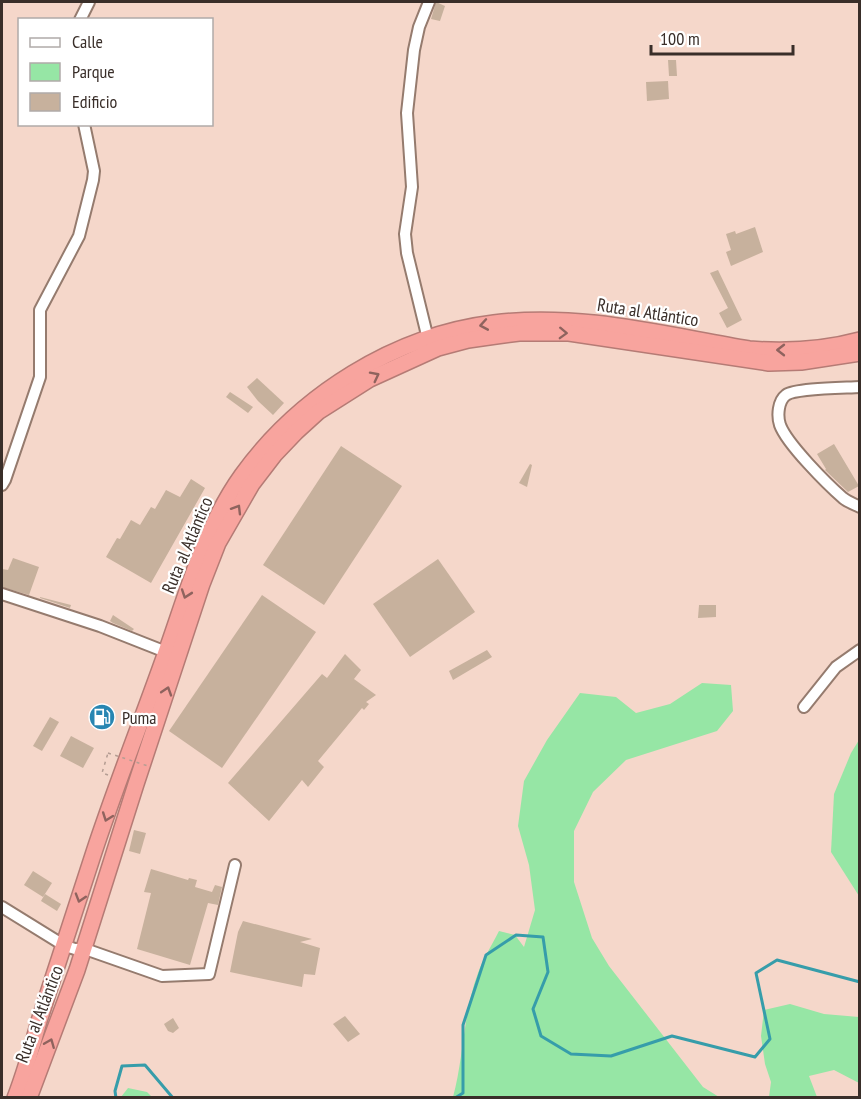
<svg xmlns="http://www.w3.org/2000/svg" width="861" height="1099" font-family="'PT Sans Narrow',sans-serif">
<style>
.green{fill:#96e6a5}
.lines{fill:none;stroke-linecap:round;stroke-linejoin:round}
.stream{stroke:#369daa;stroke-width:3}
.building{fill:#c7b19d}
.minor-casing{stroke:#957b6e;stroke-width:14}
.highway-casing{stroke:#b57b75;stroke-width:18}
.path{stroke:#b49d93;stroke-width:1.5;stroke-dasharray:3 4.5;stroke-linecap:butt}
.minor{stroke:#fff;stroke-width:10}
.highway{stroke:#f8a49e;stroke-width:15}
.path-bridge{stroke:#b49d93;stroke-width:1.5;stroke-dasharray:3 4.5;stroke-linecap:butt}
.oneway{stroke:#8f635e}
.labels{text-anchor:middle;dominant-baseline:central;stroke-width:4.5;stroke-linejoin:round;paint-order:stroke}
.street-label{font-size:18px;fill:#392e29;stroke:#fff}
.poi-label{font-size:18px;fill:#392e29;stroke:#fff;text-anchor:start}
</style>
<rect width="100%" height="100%" fill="#f5d7ca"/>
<g class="green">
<path d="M702,683L731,685L733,711L717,731L626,760L593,792L574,831V882L592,938L609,966L703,1087L719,1097H453C464,1057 463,1013 478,973C483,959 492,945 499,931L515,935L524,947L535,910L529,865L518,826L524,781L547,740L580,693L616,697L636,713L670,704Z"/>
<path d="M859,740V896L831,852L834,794L851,753Z"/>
<path d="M790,1004L824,1014L859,1017V1083L834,1070L809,1076L817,1097H769L771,1082L765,1064L761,1036L764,1010Z"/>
<path d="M128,1088L147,1092L152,1097H121Z"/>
</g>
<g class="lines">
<g class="stream">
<path d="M116,1098L115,1091L122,1066L145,1065L173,1098"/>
<path d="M455,1098L463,1093V1025L486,955L516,935L543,937L548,972L533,1009L541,1036L571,1054L611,1056L672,1036L755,1057L770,1039L756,973L777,960L860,982"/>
</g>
</g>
<g class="building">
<path d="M436,2L445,6L440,21L431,19Z"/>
<path d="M668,60H676L677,76H669Z"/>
<path d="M668,81L669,99L647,101L646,82Z"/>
<path d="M755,227L763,252L731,266L726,252L731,250L726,234L735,231L736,234Z"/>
<path d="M718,270L742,320L727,328L719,313L728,308L710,273Z"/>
<path d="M257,378L284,403L273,415L258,401L247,387Z"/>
<path d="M230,392L253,407L248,413L226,397Z"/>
<path d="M834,444L859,486L848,492L825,470L826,469L817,454Z"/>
<path d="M341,446L402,486L324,605L263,565Z"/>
<path d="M530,464L532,465L527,487L519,483Z"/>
<path d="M191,479L205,488L151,583L106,557L117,538L120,539L131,520L140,525L151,507L155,509L166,490L180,497Z"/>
<path d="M13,558L39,567L29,595L2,587V569L8,570Z"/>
<path d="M438,559L475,612L410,657L373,604Z"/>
<path d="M262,595L316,632L222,768L169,731Z"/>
<path d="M40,597L71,605L70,608L40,598Z"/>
<path d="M699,605H716V617L698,618Z"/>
<path d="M113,615L134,629L132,631L113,623L110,621Z"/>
<path d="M487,650L492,657L453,680L449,671Z"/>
<path d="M345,654L361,670L354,679L376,695L366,702L369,704L364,710L362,708L318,761L324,767L308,787L302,780L269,821L228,783L322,674L327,678Z"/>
<path d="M50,717L59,722L42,751L33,746Z"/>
<path d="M71,736L94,748L83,768L60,756Z"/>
<path d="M134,830L146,833L140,854L129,851Z"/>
<path d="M151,869L188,880L189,878L197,880L195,887L212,892L215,885L222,887L218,905L208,903L190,965L137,949L151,893L144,892Z"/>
<path d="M33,871L52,883L43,897L24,885Z"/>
<path d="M45,894L61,904L57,911L41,901Z"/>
<path d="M243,921L312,939L300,942L320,948L315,975L304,974L302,987L230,972L238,932Z"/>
<path d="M345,1016L360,1034L348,1042L333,1024Z"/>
<path d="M173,1018L179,1028L173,1033L168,1031L164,1024Z"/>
</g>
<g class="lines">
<defs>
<g id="minor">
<path d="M80,20L89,2"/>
<path d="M428,339L407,253L405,234L412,187L407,113L414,50L419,27L429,2"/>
<path d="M860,387C845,388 796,388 786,395C778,401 777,416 780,425C787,444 827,484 843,498C848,502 854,504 860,507"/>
<path d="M2,485L5,480L40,377V310L79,236L93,180L94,171L84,124"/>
<path d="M2,594L100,626L166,652"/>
<path d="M804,707L836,667L860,650"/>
<path d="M2,907L65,946L75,949H85L162,976L209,974L235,865"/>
</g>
<g id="highway">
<path d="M15,1098C25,1072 32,1047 39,1021C57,965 76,908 94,852C116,785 142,720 165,655C187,594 204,528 242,475C300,395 395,335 494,323C580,312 665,335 749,349C787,352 823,350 860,340"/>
<path d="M29,1098L77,970L136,784L202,584L218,543L252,484L275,454L296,432L318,412L370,379L438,348L468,340L496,336L519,333H569L769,363L801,362L860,353"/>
</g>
</defs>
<use href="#minor" class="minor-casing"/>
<use href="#highway" class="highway-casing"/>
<path class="path" d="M108,775L102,773L108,753"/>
<use href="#minor" class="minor"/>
<use href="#highway" class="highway"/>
<path class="path-bridge" d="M108,753L151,767"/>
</g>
<defs><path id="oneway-chevron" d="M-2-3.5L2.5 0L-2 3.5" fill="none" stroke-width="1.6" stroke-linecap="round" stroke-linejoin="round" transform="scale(1.5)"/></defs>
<g class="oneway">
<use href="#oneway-chevron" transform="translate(484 325) rotate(170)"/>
<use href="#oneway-chevron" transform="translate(563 333) rotate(2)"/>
<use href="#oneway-chevron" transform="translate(781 350) rotate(-180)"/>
<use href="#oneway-chevron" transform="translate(375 376) rotate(-27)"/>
<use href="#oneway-chevron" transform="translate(237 509) rotate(-59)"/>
<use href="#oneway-chevron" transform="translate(186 594) rotate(109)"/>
<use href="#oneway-chevron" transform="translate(167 691) rotate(-72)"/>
<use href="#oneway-chevron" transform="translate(107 817) rotate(110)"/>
<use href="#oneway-chevron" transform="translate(80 898) rotate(107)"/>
<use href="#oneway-chevron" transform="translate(50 1043) rotate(-68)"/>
</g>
<defs>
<symbol id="fuel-disc" viewBox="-11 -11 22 22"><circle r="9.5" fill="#2886b2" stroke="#fff"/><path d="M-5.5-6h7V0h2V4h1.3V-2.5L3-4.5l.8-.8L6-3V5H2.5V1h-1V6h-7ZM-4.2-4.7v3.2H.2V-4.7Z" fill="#fff"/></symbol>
</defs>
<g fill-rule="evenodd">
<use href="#fuel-disc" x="87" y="702" width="30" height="30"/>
</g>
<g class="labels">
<g class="street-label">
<text transform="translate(648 312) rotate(9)">Ruta al Atlántico</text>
<text transform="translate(187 545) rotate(-67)">Ruta al Atlántico</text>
<text transform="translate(39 1014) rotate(-69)">Ruta al Atlántico</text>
</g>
<g class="poi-label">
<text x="122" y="717">Puma</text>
</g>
</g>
<rect width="861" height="1099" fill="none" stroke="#392e29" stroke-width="6"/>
<rect x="18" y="18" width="195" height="108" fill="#ffffff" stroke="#b0aba9" stroke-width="1.5"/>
<rect x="30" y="38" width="30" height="9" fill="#ffffff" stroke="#b0aba9" stroke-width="1.5"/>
<text x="72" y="48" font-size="18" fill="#392e29">Calle</text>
<rect x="30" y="63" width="30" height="18" fill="#96e6a5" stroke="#b0aba9" stroke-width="1.5"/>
<text x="72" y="78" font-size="18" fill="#392e29">Parque</text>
<rect x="30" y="93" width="30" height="18" fill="#c7b19d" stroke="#b0aba9" stroke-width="1.5"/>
<text x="72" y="108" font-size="18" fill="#392e29">Edificio</text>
<path d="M651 45v9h142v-9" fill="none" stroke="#392e29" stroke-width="3"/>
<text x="660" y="45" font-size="18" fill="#392e29" stroke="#ffffff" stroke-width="4.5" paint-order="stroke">100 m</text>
</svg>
